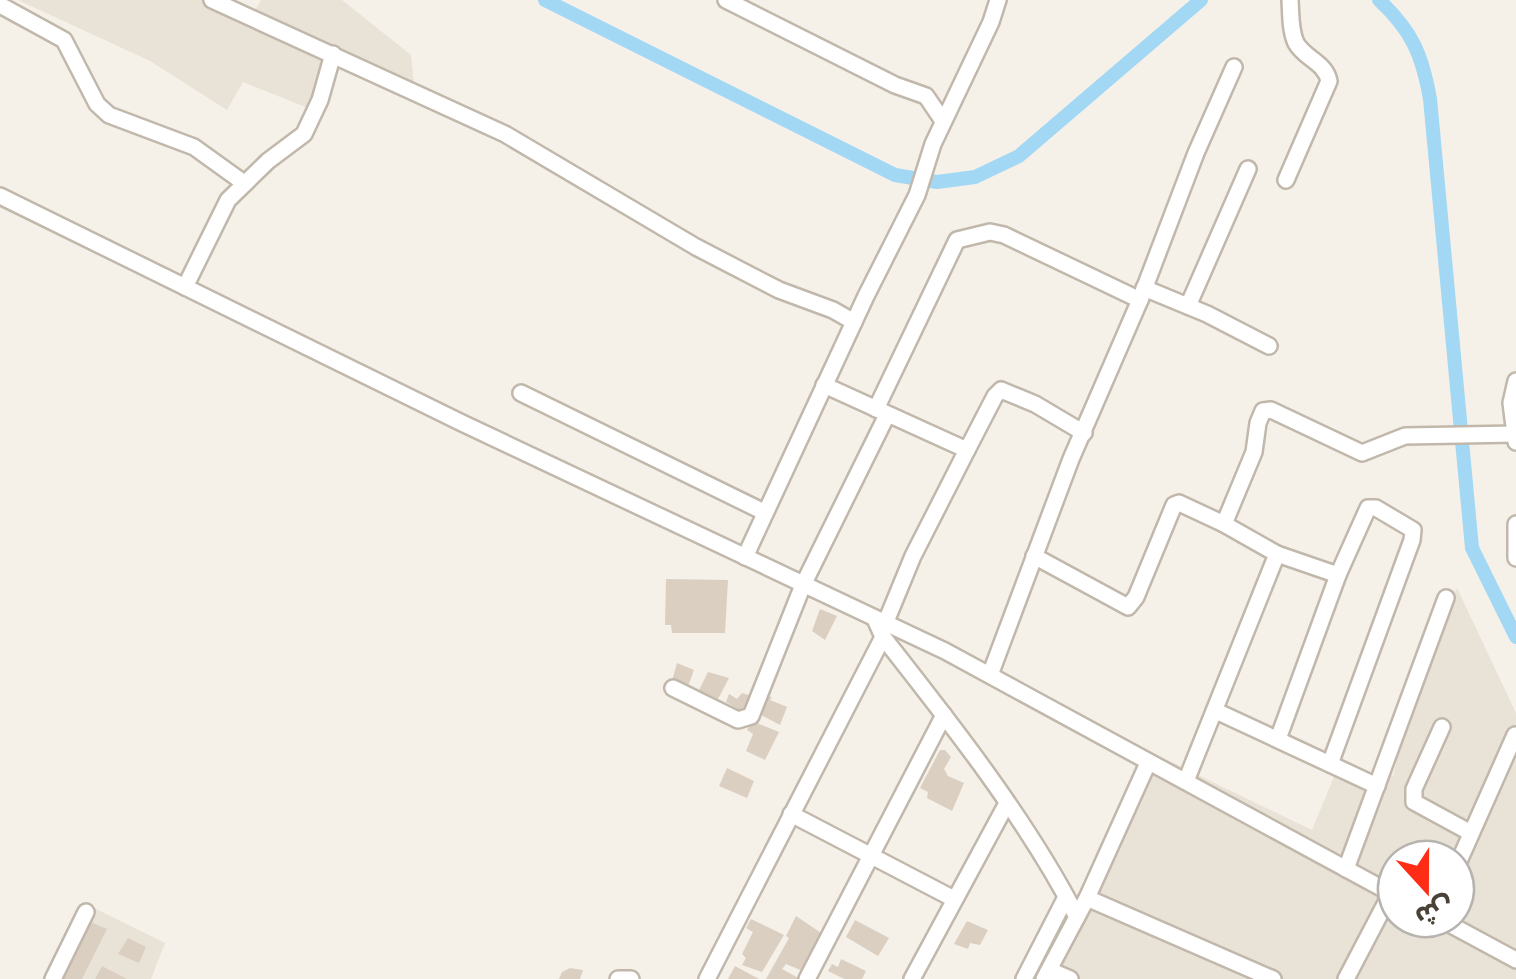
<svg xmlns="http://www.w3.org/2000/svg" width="1516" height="979" font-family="Cabin,'Noto Sans Arabic',sans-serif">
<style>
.residential{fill:#e9e3d7;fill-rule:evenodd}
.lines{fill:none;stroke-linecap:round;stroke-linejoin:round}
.canal{stroke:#a3d8f5;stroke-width:14}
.building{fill:#dbcfc1}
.minor-casing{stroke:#c1b8ab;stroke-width:20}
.minor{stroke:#fff;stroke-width:15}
</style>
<rect width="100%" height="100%" fill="#f5f1e9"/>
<g class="residential">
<path d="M18,0H214L251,18L261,0H342L411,55L415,94L340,68L318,112L243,82L227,110L150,61Z"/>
<path d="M1457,588L1516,713V979H1056L1161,757L1312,830L1338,767L1393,776L1414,684ZM1396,859H1456V919H1396Z"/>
<path d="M84,903L165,943L151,979H45Z"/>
</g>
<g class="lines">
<g class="canal">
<path d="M545,0L895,175L937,182L975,177L1019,156L1201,0"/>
<path d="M1379,0C1412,31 1422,54 1430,99L1472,548L1516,637"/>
</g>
</g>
<g class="building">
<path d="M666,579L728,580L725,633H672L671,625H665Z"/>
<path d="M820,609L837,616L825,640L812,631Z"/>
<path d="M677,663L694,670L687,689L672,681Z"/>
<path d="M708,672L729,678L718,699L699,690Z"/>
<path d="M742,693L752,696L743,712L726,702L729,694L737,699Z"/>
<path d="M768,696L772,697L770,700L787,707L780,725L759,714Z"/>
<path d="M752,721L779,732L765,760L746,751L753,734L747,730Z"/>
<path d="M940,750H945L951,757L944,769L948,776L964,783L952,811L927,798L928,792L920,788Z"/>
<path d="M727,768L754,781L747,798L719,786Z"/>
<path d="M796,916L827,937L812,961L807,959L804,964L810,967L805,972L786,964L782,969L800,979H766L789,938L786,936Z"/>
<path d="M751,919L784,935L762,972L742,965L746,958L742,954L753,932L746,928Z"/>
<path d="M855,920L889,938L878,956L846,937Z"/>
<path d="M88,921L107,929L82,979H61Z"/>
<path d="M967,921L988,930L980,945L970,943L968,949L954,944Z"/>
<path d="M128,938L146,947L139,963L118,954Z"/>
<path d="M841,959L866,971L862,979H844L828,971L832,964L838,967Z"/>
<path d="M102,966L127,979H95Z"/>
<path d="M735,966L759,979H728Z"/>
<path d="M570,968L583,970L580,979H559L562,972Z"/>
</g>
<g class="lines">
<defs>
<g id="minor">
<path d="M212,0L505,134L696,247L779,290L833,310L854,322"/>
<path d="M726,0L895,85L926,96L943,121"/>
<path d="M0,5L64,40L97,104L109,115L194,147L244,183"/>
<path d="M1286,180L1329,81C1325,62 1305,59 1296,43C1290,30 1291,14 1290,0"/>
<path d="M0,196L462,423L945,651L1396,896"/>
<path d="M185,287L228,200L268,161L304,134L320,100L333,54"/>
<path d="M1144,288L1207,314L1269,346"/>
<path d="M1140,300L1196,153L1234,67"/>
<path d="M1188,306L1248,169"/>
<path d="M1516,381L1511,403L1516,442"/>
<path d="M824,385L967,450L913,556L885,624"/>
<path d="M521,393L764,512"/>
<path d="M876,409L957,240L990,232L1004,235L1140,300L1071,459L990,675"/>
<path d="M967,450L995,396L1001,390L1035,404L1084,433"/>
<path d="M1516,524V558"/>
<path d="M1277,554L1338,575L1368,508H1376L1413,530L1412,540L1330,764"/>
<path d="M1034,556L1128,607L1136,597L1174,505L1179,503L1224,524"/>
<path d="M745,557L866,296L917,195L933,144L991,22L998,0"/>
<path d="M883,637C950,722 1028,821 1077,917"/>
<path d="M673,688L738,720L751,716L803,585L887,415"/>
<path d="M1216,711L1377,786"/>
<path d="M1442,727L1414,789V802L1471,833"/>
<path d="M1278,739L1338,575"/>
<path d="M1186,781L1277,554L1224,524L1254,452L1258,423L1263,411L1271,410L1362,453L1405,436L1516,434"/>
<path d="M791,814L954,899"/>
<path d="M1456,868L1515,735"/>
<path d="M1346,869L1446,598"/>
<path d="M1087,898L1273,979"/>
<path d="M1440,919L1516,960"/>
<path d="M1049,970L1070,979"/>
<path d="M53,979L86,912"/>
<path d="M618,979H631"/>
<path d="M707,979L883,637L875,619"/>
<path d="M807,979L944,715"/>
<path d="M912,979L1006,805"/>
<path d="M1024,979L1066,897"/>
<path d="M1044,979L1087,898L1148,763"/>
<path d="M1346,979L1391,893"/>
</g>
</defs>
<use href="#minor" class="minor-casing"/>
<use href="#minor" class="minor"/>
</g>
<g transform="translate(1426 889) rotate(159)"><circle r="48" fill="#ffffff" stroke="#b7b3af" stroke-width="2.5"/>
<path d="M0-8L18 38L0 25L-18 38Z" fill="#ff2c16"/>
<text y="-15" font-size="28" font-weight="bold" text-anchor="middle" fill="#4a4137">ش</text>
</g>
</svg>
